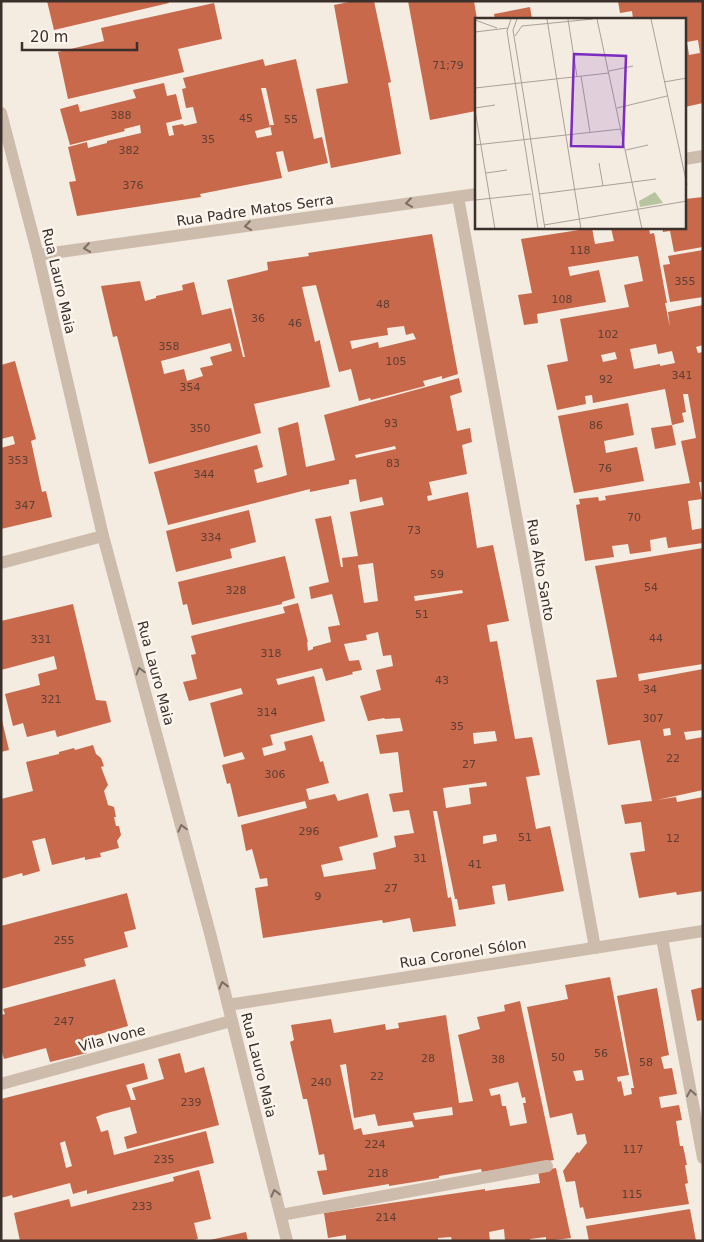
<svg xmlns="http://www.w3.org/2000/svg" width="704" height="1242" font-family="'DejaVu Sans',sans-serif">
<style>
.building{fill:#c8694b;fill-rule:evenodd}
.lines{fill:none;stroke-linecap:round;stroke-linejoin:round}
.service{stroke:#cdbbac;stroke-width:12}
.minor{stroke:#cdbbac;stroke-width:12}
.oneway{stroke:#7d6f65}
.labels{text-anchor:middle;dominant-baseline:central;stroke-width:5;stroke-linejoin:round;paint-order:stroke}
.number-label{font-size:11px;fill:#5e3e33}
.street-label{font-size:14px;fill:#3b302b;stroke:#fbf5ee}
.inset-road{fill:none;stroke:#aaa098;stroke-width:1}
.view{fill:#7b2cbf;fill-opacity:0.15;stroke:#7b2cbf;stroke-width:2.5}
.inset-edge{fill:none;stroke:#3b302b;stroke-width:2.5}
</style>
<rect width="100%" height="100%" fill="#f4ebe1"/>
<g class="building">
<path d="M47,1H168L169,3L54,30Z"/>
<path d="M354,1H374L391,82L388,83L401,154L331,168L316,89L348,83L334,5Z"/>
<path d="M408,1H474L477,19L476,111L430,120Z"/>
<path d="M618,1H703V103L685,107V19H633L632,11L620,13ZM698,40L700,53L689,55L687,42Z"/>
<path d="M214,3L222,39L178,49L184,72L68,99L58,52L104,41L101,28Z"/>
<path d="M530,7L532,19H495L494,14Z"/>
<path d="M263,59L265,66L296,59L314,139L322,137L328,163L288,172L283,151L276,152L282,178L200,194L201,197L77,216L69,182L76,181L68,147L87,142L88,148L107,143V141L141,133L140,125L124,129L125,131L70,145L60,109L78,104L80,112L136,98L133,90L164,83L167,96L176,94L182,119L166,123L169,136L174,135L172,126L183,124L184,126L197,123L193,107L186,108L182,89L186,88L183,78ZM261,88H266L274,125H270L272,135L257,138L255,131L270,127Z"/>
<path d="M703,197V247L674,252L670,231L663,232L662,228H685V199Z"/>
<path d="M592,228L595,244L614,241L611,228H649L650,234L654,233L667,303H665L670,327L668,312L703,305V345L696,347L698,353L703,352V482H699L702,499L688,501L692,530L703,528V543L668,548L666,537L650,540L651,551L630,554L628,544L612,546L614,557L585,561L576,505L580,504L579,499L598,497L599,501L606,500L605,496L690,483L681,441L696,438L688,394H683L686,412L682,413L684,422L672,425L665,389L593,403L592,395L585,396L586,404L557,410L547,365L568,361L560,319L629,307L624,285L643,281L641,270L638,256L568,267L570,276L599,270L606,302L537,314L538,323L524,325L518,295L532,293L521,239ZM656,344L658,354L672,351L675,363L660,366V364L634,369L630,349ZM615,352L617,359L603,362L601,355Z"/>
<path d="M432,234L458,374L442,379V376L423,381L425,386L371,400L370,398L359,401L351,369L339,372L316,285L302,287L315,342L320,340V342L330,387L254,404L261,433L149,464L117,336L113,337L101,286L140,281L145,301L156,298V296L183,290L182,285L194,282L202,315L231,308L243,357H245L227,280L268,270L267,262L309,256L308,253ZM404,326L406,335L413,333L416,339L379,348L378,342L352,349L350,341L388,335L387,328ZM230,343L232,351L210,357L213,365L200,368L203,376L187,381L184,369L164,374L161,361Z"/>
<path d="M703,250V297L670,302L663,265L670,264L668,256Z"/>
<path d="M15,361L36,439L31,441L42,492L46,491L52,517L1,529V448L15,444L13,436L1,439V365Z"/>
<path d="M459,378L462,392L450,396L457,431L470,428L472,442L462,445L467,474L429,482L432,495L427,496L428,501L468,492L477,548L493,545L509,621L487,625L490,642L497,641L515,739L532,737L540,775L526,777L536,829L550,826L564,891L508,901L505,884L492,886L495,904L459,910L457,899H455L437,811H433L448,898L451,897L456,926L413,932L410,918L383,923L382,920L263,938L255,888L268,886L267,878L260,879L252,849L246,851L241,825L307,808L305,801L238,817L230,783L227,784L222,765L245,759L242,752L224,757L210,703L243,694L241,688L189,701L183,682L197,679L191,655L196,654L191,636L285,613L283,607L298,603L308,642H307L308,651L313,649V647L331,642L328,627L340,625L332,594L311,599L309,587L329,582L315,519L331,516L341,567H343L342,558L358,556L350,512L384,505L382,497L360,502L356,479L349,480V484L310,492V489L168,525L154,472L257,445L263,467L254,470L257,483L281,477L287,475L278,428L298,422L306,467L335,460L324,415ZM395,446L396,449L356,458L355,455ZM373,563L378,601L364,603L358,565ZM462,590L463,593L415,601L414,596ZM378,632L383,656L391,655L393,666L376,670L381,690L360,696L368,721L384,718L385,719L400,718L403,731L376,735L380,754L398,752L403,792L389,794L393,812L409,810L414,833L394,836L396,847L373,853L376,869L324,877L321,865L343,860L339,847L378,837L368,793L338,801L335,794L309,800L306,789L329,783L323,761L320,762L312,735L284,742L286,750L264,756L262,748L273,745L270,735L325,721L314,676L278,685L276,679L322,668L326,681L353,674L352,672L362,670L359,660L349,661L344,644L367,640L366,635ZM495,731L497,741L474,744L473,733ZM486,782L487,786L469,788L471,804L446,808L443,788ZM496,834L497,841L483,844V836Z"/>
<path d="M628,403L634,435L604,441L606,453L637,447L644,481L574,493L558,416Z"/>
<path d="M672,425L676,445L655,449L651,428Z"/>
<path d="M249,510L256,542L230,549L232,558L176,572L166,531Z"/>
<path d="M703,548V664L638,674L639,681L703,669V730L684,732L686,740L703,737V790L657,800L676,797L677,802L703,797V891L677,895L676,892L639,898L630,853L645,851L641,822L625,824L621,805L652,801L640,740L608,745L596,680L617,677L595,566ZM670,728L671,735L664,736L663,729Z"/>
<path d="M285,556L295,598L282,602V604L192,625L187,604L183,605L178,582Z"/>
<path d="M73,604L96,700L106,701L111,722L57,737L55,730L27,737L23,723L13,726L5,694L40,685L38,674L57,669L54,656L1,670V621Z"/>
<path d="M2,720L9,750L1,752V721Z"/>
<path d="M93,745L96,754L101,758L104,766L101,767L108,785L104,791L108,805L114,807L116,817H114L116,826H119L121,835L117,841L119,848L100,853L101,857L85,860V857L52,865L45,838L32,841L40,871L23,876L22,873L1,879V799L33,791L26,762L59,754V752L74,748L75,750Z"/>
<path d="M127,893L136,929L124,932L128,947L84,959L86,966L1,989V926Z"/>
<path d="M610,977L629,1075L617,1077L618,1082L621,1081L624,1096L632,1094L631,1088H634L617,996L657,988L669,1055L661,1057L664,1069L672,1068L677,1094L659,1097L661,1108L679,1105L682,1120L676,1121L680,1146H683L687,1165H685L688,1183L685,1184L689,1204L586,1219L583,1207L580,1208L575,1181L566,1182L563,1171L577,1152L579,1153L587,1143L585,1134L577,1135L572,1113L550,1118L527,1007L568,999L565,985ZM582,1070L584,1080L576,1081L573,1071Z"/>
<path d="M115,979L128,1026L83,1039L87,1053L50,1062L46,1048L4,1059L1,1049V1015L5,1014L3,1009Z"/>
<path d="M703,987V1020L697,1021L691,990Z"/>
<path d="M520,1001L554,1160L482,1172L481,1169L439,1176V1178L389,1186V1184L323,1195L317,1171L327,1170L324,1154L319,1155L307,1099H303L290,1042L294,1040L291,1025L331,1019L334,1033L385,1024L386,1030L399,1028L398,1023L446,1015L459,1103L473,1101L458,1035L480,1029L477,1017L505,1011L504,1005ZM346,1064L354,1118L375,1114L378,1126L412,1121L414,1127L363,1135L361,1128L354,1130L340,1065ZM518,1082L522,1098L525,1097L526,1103H523L527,1123L510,1126L506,1106H502L500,1094L491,1096L489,1089ZM452,1107L453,1115L415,1120L413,1113Z"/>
<path d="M180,1053L185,1073L204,1067L219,1125L127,1149L124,1137L137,1133L130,1107L103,1114L96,1117L101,1132L108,1130L114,1155L206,1131L214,1163L87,1194V1190L73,1194L70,1183L13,1198L12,1195L1,1198V1099L144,1063L148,1079L126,1085L131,1100H136L132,1088L164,1079L158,1059ZM65,1141L72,1166L66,1168L60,1143Z"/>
<path d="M556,1168L571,1238L546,1241V1237L530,1239V1241H505L504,1229L489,1232L490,1241H452L451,1237L438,1238V1241H346V1235L328,1238L324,1213L444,1195L485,1189V1191L540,1183L538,1171Z"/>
<path d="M199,1170L211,1219L194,1223L198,1239L189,1241H20L14,1213L69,1199L71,1207L174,1181L173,1177Z"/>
<path d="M690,1209L696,1241H589L586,1226Z"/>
<path d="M246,1232L248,1241H210V1240Z"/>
</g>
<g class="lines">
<path class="service" d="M281,1215L547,1166"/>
<g class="minor">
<path d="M1,113L38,255L103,536L211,937L287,1241"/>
<path d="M685,159L703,156"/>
<path d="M458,197L595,948"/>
<path d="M38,255L477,194"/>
<path d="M1,563L103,536"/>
<path d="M662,938L703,1158"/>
<path d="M228,1005L703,931"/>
<path d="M1,1084L231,1021"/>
</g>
</g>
<defs><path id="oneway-chevron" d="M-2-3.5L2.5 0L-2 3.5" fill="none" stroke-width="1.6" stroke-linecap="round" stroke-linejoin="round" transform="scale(1.25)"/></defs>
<g class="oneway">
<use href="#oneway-chevron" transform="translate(409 203) rotate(172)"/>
<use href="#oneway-chevron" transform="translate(248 226) rotate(172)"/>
<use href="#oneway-chevron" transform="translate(87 248) rotate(172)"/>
<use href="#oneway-chevron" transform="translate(140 671) rotate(-105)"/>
<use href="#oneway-chevron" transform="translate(182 828) rotate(-105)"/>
<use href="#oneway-chevron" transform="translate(223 985) rotate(-104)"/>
<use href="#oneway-chevron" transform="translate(691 1093) rotate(-100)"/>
<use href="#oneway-chevron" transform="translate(275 1193) rotate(-104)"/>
</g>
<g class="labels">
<g class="number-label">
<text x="448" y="65">71;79</text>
<text x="121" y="115">388</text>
<text x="246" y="118">45</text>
<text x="291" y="119">55</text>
<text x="208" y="139">35</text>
<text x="129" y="150">382</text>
<text x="133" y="185">376</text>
<text x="580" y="250">118</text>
<text x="685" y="281">355</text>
<text x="562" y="299">108</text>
<text x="383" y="304">48</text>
<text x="258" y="318">36</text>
<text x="295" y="323">46</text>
<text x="608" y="334">102</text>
<text x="169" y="346">358</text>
<text x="396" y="361">105</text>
<text x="682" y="375">341</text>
<text x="606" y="379">92</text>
<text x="190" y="387">354</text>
<text x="391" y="423">93</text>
<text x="596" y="425">86</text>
<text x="200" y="428">350</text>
<text x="18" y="460">353</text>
<text x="393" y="463">83</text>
<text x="605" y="468">76</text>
<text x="204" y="474">344</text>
<text x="25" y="505">347</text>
<text x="634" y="517">70</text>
<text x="414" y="530">73</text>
<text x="211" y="537">334</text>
<text x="437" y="574">59</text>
<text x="651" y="587">54</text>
<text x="236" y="590">328</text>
<text x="422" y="614">51</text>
<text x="656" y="638">44</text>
<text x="41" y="639">331</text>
<text x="271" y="653">318</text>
<text x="442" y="680">43</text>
<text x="650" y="689">34</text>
<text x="51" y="699">321</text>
<text x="267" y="712">314</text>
<text x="653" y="718">307</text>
<text x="457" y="726">35</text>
<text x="673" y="758">22</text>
<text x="469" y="764">27</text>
<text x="275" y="774">306</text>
<text x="309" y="831">296</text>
<text x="525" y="837">51</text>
<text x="673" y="838">12</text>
<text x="420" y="858">31</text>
<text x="475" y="864">41</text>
<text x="391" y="888">27</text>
<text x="318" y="896">9</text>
<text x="64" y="940">255</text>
<text x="64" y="1021">247</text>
<text x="601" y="1053">56</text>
<text x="558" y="1057">50</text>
<text x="428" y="1058">28</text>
<text x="498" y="1059">38</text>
<text x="646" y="1062">58</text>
<text x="377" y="1076">22</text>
<text x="321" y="1082">240</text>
<text x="191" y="1102">239</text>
<text x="375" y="1144">224</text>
<text x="633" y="1149">117</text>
<text x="164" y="1159">235</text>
<text x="378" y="1173">218</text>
<text x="632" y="1194">115</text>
<text x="142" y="1206">233</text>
<text x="386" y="1217">214</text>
</g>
<g class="street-label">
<text transform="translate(255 210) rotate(-8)">Rua Padre Matos Serra</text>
<text transform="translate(59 281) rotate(77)">Rua Lauro Maia</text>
<text transform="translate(541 570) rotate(80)">Rua Alto Santo</text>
<text transform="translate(156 673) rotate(75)">Rua Lauro Maia</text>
<text transform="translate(463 953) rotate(-9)">Rua Coronel Sólon</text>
<text transform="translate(112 1038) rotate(-15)">Vila Ivone</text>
<text transform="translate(259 1065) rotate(76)">Rua Lauro Maia</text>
</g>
</g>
<g transform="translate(475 18)">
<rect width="211" height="211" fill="#f4ebe1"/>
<path d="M180,174L188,185L165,189L164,183Z" fill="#b8c4a0"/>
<path class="inset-road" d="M36,1L32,13L63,211M42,1L38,12L70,211M72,1L106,211M93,1L102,59M122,1L167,211M176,1L212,167M0,2L22,10M0,14L33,10M40,18L47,8L118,1M134,53L158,48M106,58L115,114M189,64L212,60M0,70L134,55M0,90L20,87M142,90L192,78M0,92L20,211M0,127L146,111M151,132L173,127M124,145L128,168M11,155L32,152M64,176L181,161M0,182L56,176M69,207L212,183"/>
<path class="view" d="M99,36L151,38L148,129L96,128Z"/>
<rect width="211" height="211" class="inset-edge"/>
</g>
<rect width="704" height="1242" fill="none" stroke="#3b302b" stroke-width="5"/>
<path d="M22 42v8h115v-8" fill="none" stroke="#3b302b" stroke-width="2.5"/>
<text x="30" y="42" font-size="15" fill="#3b302b" stroke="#fbf5ee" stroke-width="4" paint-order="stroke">20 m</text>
</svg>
